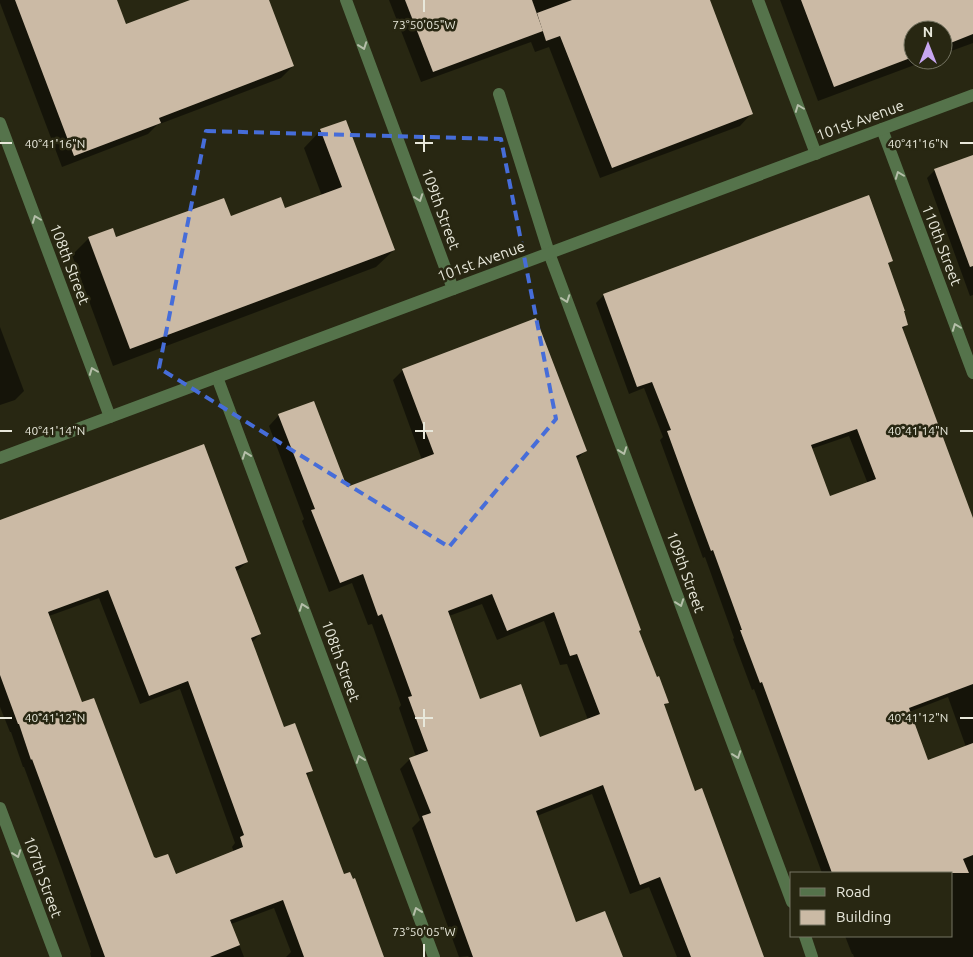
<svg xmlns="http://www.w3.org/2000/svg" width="973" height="957" font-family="Ubuntu,sans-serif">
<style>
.shadow{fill:#0007;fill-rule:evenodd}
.building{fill:#cbbaa5;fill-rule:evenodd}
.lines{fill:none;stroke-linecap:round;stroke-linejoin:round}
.minor{stroke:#55734b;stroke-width:12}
.oneway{stroke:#b5bfa9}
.marked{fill:none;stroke:#466dd9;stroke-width:4;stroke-dasharray:10 6;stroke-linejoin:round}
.ticks{fill:none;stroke:#e8e8db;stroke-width:2}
.labels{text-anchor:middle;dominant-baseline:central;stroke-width:5;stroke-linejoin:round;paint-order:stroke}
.street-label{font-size:15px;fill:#e8e8db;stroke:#282712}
.ticks-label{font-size:12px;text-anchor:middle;fill:#e8e8db;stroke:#282712;stroke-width:5;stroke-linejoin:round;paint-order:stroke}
</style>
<rect width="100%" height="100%" fill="#282712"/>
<g class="shadow">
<path d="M0,0H116L126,26L194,0H268L293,66L281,78L157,125L148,134L62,167L0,3Z"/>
<path d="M389,0H708L751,114L740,126L600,178L549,47L535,52L531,42L421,82Z"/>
<path d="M780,0H973V43L943,54V30H913V60H928L818,101Z"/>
<path d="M321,130L394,250L376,267L113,366L72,255L89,238L116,239L230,217L285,210L322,196L304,148Z"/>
<path d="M973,156V295L970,296L927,178L935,170Z"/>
<path d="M892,260L887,265L907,324L902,330L973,521V957H854L853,954H852L845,936H952V873H822L754,689L752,690L733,639L734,638L705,557L703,558L660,440L663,437L644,388L629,394L596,303L604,295ZM849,436L868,484L829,497L811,449ZM948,697L966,747L927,761L909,712Z"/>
<path d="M0,327L24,391L15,400L0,405Z"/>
<path d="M403,370L585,451L576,460L638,631L667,702L664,706L694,793L763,957H677L649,887L630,894L592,794L537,816L575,924L621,957H469L468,956L459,957L412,828L420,820L400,769L410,759L416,757L399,708L401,705L372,624L368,625L352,583L329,592L302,521L304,519L269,426L279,415L347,489L422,460L393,380ZM482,604L497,640L544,621L560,665L567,664L588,720L540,739L479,700L449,616Z"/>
<path d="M0,522L247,562L238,570L236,571L260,634L251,643L283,729L311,771L306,776L343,875L383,957H286L291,952L274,908L231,924L244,957H91L90,953L91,952L61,867L24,767H23L11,732H10L0,707ZM99,598L140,704L180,689L235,843L232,847L234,852L175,876L153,858L81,704L49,616Z"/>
</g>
<g class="building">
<path d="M15,0H117L126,24L190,0H269L294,66L159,118L161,123L74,156Z"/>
<path d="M405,0H532L543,31L433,72Z"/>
<path d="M572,0H710L753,114L612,168L560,36L546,41L537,13Z"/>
<path d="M801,0H973V34L943,46V30H913V57L834,87Z"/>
<path d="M346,120L395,250L130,349L88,237L113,228L116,237L224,198L231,216L281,197L285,208L342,187L320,129Z"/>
<path d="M973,155V266L970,267L934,169Z"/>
<path d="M869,195L893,261L888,263L905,311H904L908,325L902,327L973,518V684L909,708L928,760L973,743V855L963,859L969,873H832L762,682L760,683L740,630H742L713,550L711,551L691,497L667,431L671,430L652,382L637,387L603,294ZM857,429L876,479L830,496L811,445Z"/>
<path d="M536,318L587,451L576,456L641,630L639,631L657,677L659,676L669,703L664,704L695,791L702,788L764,957H691L660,877L640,885L603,785L536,811L576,922L605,911L623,957H473L422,816L431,813L409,758L428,751L408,697L412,696L392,641L382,614L378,616L363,574L340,583L311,510L315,509L278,414L314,401L347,487L434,454L402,369ZM492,594L507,631L554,612L570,656L577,654L600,714L540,737L521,684L480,699L448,611Z"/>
<path d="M204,444L248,562L235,567L261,634L251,638L284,727L295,723L313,771L306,773L344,874L350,872L353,879L355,878L384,957H304L283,900L230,920L240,945L210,957H105L32,759L31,760L19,724H18L0,675V520ZM108,590L149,696L188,681L244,835L240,837L243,847L176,874L168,854L156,858L154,857L94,698L82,702L48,612Z"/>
</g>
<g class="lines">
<g class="minor">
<path d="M346,0L453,289"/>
<path d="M758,0L816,154"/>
<path d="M499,94L549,253L792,902"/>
<path d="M0,123L110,417"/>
<path d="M882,129L973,373"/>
<path d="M217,377L434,957"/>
<path d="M0,458L973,95"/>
<path d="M0,808L56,957"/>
<path d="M805,936L812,957"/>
</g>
</g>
<defs><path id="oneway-chevron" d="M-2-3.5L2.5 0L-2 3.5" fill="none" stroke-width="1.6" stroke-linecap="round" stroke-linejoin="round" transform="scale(1.25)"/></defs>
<g class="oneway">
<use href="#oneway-chevron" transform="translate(363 46) rotate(70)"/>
<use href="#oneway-chevron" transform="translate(799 108) rotate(-111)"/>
<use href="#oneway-chevron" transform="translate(899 175) rotate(-111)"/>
<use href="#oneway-chevron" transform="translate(419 198) rotate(70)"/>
<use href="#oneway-chevron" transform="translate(36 219) rotate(-111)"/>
<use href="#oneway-chevron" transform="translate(566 299) rotate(70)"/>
<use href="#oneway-chevron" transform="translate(956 327) rotate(-111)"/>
<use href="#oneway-chevron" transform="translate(93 371) rotate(-111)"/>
<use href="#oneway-chevron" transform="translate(623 451) rotate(70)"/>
<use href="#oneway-chevron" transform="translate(246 455) rotate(-110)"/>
<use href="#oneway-chevron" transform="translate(680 603) rotate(70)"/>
<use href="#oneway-chevron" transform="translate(303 607) rotate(-110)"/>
<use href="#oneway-chevron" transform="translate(737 755) rotate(70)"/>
<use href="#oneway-chevron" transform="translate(360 759) rotate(-110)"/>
<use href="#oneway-chevron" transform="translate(17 854) rotate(70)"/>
<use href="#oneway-chevron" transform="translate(417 911) rotate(-110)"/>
</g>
<path class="marked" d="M206,131L501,139L556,419L449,547L159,368Z"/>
<path class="ticks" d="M424,0V12M424,135V152M0,143H12M415,143H433M960,143H973M424,422V439M0,431H12M415,431H433M960,431H973M424,709V727M0,718H12M415,718H433M960,718H973M424,944V957"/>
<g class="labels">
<g class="street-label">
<text transform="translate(860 120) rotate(-20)">101st Avenue</text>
<text transform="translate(441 209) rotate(70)">109th Street</text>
<text transform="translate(942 245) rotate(69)">110th Street</text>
<text transform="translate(481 261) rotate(-20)">101st Avenue</text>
<text transform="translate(70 264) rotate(69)">108th Street</text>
<text transform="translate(686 572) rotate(70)">109th Street</text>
<text transform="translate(341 661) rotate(70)">108th Street</text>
<text transform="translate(43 877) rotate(70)">107th Street</text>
</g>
</g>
<g class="ticks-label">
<text x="424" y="29">73°50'05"W</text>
<text x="55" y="148">40°41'16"N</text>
<text x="918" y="148">40°41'16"N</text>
<text x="55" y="435">40°41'14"N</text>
<text x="918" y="435">40°41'14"N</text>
<text x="55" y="722">40°41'12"N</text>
<text x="918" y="722">40°41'12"N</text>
<text x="424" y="936">73°50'05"W</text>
</g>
<rect x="790" y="872" width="162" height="65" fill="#282712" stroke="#757462"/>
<rect x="800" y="888" width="25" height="8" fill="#55734b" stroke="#757462"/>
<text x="836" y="897" font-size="15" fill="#e8e8db">Road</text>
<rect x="800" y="910" width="25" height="15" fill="#cbbaa5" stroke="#757462"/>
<text x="836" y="922" font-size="15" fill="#e8e8db">Building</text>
<g transform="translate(928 45)"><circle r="24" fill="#282712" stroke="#757462"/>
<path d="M0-4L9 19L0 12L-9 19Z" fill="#c7a6f0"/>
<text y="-8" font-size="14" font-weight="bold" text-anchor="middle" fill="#e8e8db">N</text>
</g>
</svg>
